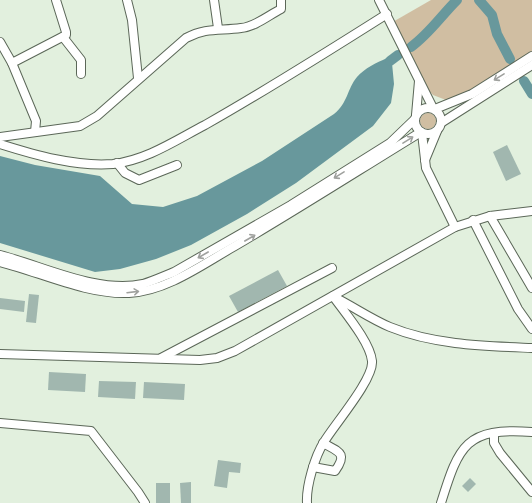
<svg xmlns="http://www.w3.org/2000/svg" width="532" height="503" font-family="Quicksand,sans-serif">
<style>
.green{fill:#d0bea2}
.water{fill:#68989c}
.lines{fill:none;stroke-linecap:round;stroke-linejoin:round}
.river{stroke:#68989c;stroke-width:10}
.building{fill:#a1b7af}
.minor-casing{stroke:#5b6758;stroke-width:10}
.minor{stroke:#fff;stroke-width:8}
.oneway{stroke:#9fa19e}
</style>
<rect width="100%" height="100%" fill="#e2f0de"/>
<g class="green">
<path d="M431,0H532V56L472,94L446,100L433,95L419,80L391,23Z"/>
<circle cx="428" cy="121" r="8"/>
</g>
<path class="water" d="M387,58L392,63L394,84L391,103L373,126L296,183L247,214L191,245L156,259L120,269L95,272L0,243V156L35,165L100,176L132,204L163,207L197,196L262,161L334,114C348,103 347,89 357,77C365,68 376,63 387,58Z"/>
<g class="lines">
<g class="river">
<path d="M479,0L492,15L497,34L510,59"/>
<path d="M411,47C429,34 441,16 457,0"/>
<path d="M390,61L398,55"/>
<path d="M524,81L532,94"/>
</g>
</g>
<g class="building">
<path d="M507,145L521,174L506,181L493,152Z"/>
<path d="M278,270L287,286L238,312L229,296Z"/>
<path d="M29,294L39,295L36,323L26,322Z"/>
<path d="M0,298L25,301L24,312L0,309Z"/>
<path d="M49,372L86,374L85,392L48,390Z"/>
<path d="M99,381L136,382L135,399L98,397Z"/>
<path d="M144,382L185,384L184,400L143,398Z"/>
<path d="M218,460L241,463L240,473L229,472L227,488L214,486Z"/>
<path d="M470,478L476,484L468,492L462,486Z"/>
<path d="M191,482V503H181L180,483Z"/>
<rect x="156" y="483" width="14" height="20"/>
</g>
<g class="lines">
<defs>
<g id="minor">
<path d="M127,0L132,20L138,78"/>
<path d="M214,0L218,28"/>
<path d="M379,0L433,108"/>
<path d="M63,37L81,60V74"/>
<path d="M0,42L12,63L36,121L35,132"/>
<path d="M12,63L66,35V32L56,0"/>
<circle cx="428" cy="121" r="13"/>
<path d="M435,109L472,94L532,56"/>
<path d="M416,115L419,81"/>
<path d="M441,123L532,65"/>
<path d="M422,133L426,168L455,227"/>
<path d="M0,137L80,126L97,116L186,38C206,27 221,31 241,28C255,27 269,15 281,9V0"/>
<path d="M0,144C35,155 76,167 113,164C147,160 176,140 205,125C267,90 327,52 387,14"/>
<path d="M425,160L437,131"/>
<path d="M117,163L125,173L139,180L177,165"/>
<path d="M490,216L532,288"/>
<path d="M473,220L518,309L532,329"/>
<path d="M0,255C43,266 98,294 143,284C153,281 164,276 174,272L291,205L390,143L415,119"/>
<path d="M0,262C40,272 87,295 129,293C167,291 203,264 235,246C298,209 359,170 421,132"/>
<path d="M336,298C354,307 371,319 390,327C434,345 485,346 532,348"/>
<path d="M0,354L200,360L217,358L235,351L455,227L490,216L532,211"/>
<path d="M161,358L332,268"/>
<path d="M0,423L91,431L138,492L145,503"/>
<path d="M494,433V443L500,453L532,492"/>
<path d="M313,467L335,471C348,453 339,452 323,443"/>
<path d="M307,503C306,486 315,456 324,442C334,425 374,379 372,361C370,342 345,313 333,296"/>
<path d="M441,503C459,445 466,427 532,432"/>
</g>
</defs>
<use href="#minor" class="minor-casing"/>
<use href="#minor" class="minor"/>
</g>
<defs><path id="oneway-shaft" d="M-6 0H5M1.5-3L5.5 0L1.5 3" fill="none" stroke-width="1.6" stroke-linecap="round" stroke-linejoin="round"/></defs>
<g class="oneway">
<use href="#oneway-shaft" transform="translate(499 77) rotate(148)"/>
<use href="#oneway-shaft" transform="translate(408 140) rotate(-32)"/>
<use href="#oneway-shaft" transform="translate(339 175) rotate(148)"/>
<use href="#oneway-shaft" transform="translate(250 238) rotate(-30)"/>
<use href="#oneway-shaft" transform="translate(203 255) rotate(150)"/>
<use href="#oneway-shaft" transform="translate(133 292) rotate(-7)"/>
</g>
</svg>
